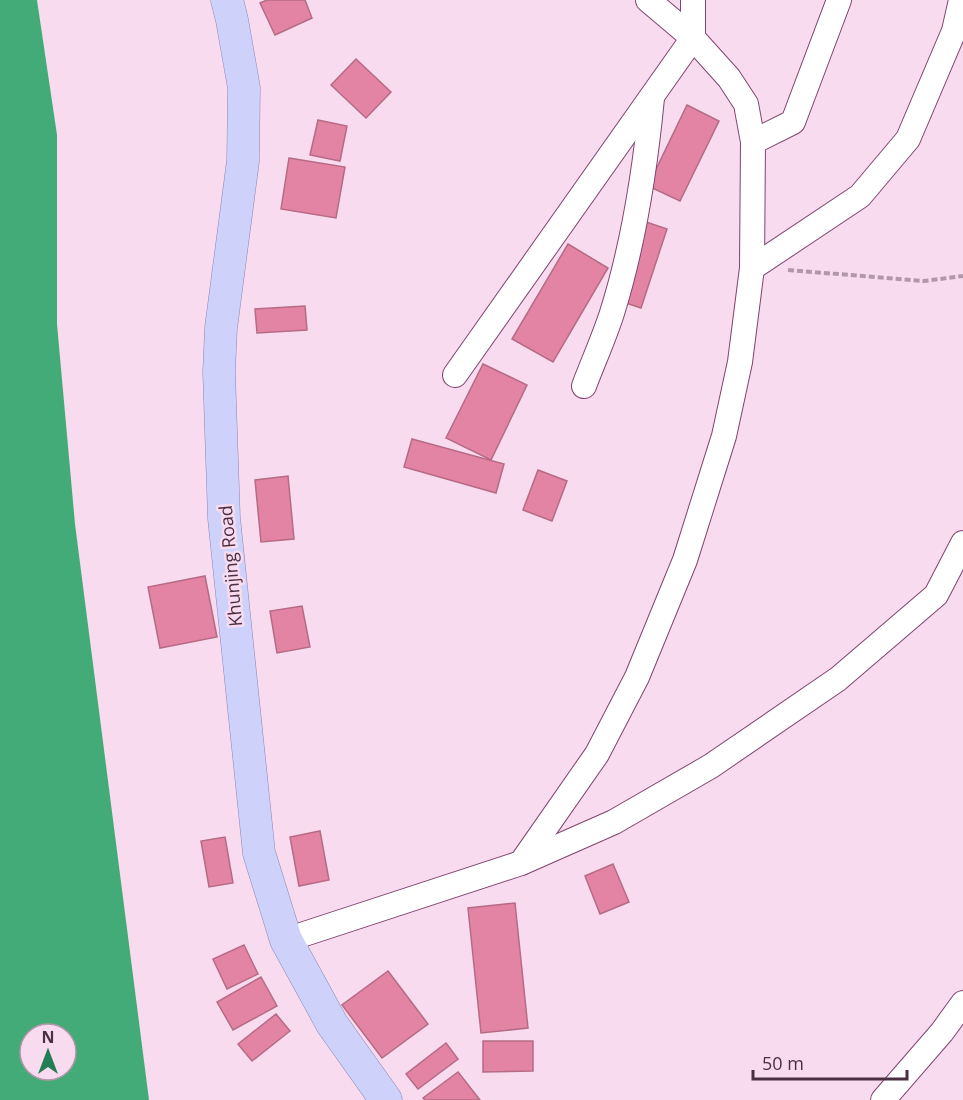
<svg xmlns="http://www.w3.org/2000/svg" width="963" height="1100" font-family="'Open Sans',sans-serif">
<style>
.water{fill:#43ab78;fill-rule:evenodd}
.building{fill:#e484a5;stroke:#b66b84;stroke-width:1.5}
.lines{fill:none;stroke-linecap:round;stroke-linejoin:round}
.minor-casing{stroke:#80446f;stroke-width:26}
.major-casing{stroke:#8a85b8;stroke-width:33}
.path{stroke:#b296a9;stroke-width:4;stroke-dasharray:6 3;stroke-linecap:butt}
.minor{stroke:#fff;stroke-width:24}
.major{stroke:#ced2fb;stroke-width:32}
.labels{text-anchor:middle;dominant-baseline:central;stroke-width:5;stroke-linejoin:round;paint-order:stroke}
.street-label{font-size:18px;fill:#4a2f42;stroke:#f8dbee}
</style>
<rect width="100%" height="100%" fill="#f8dbee"/>
<path class="water" d="M0,0H37L57,135V324L75,524L149,1100H0ZM30,1034H66V1070H30Z"/>
<g class="building">
<path d="M267,0H305L312,18L275,35L260,3Z"/>
<path d="M356,59L391,92L366,118L331,85Z"/>
<path d="M687,105L719,121L680,201L648,186Z"/>
<path d="M318,120L347,126L340,161L310,155Z"/>
<path d="M289,158L345,167L336,218L281,209Z"/>
<path d="M646,222L667,229L641,308L620,301Z"/>
<path d="M568,244L608,268L553,362L512,339Z"/>
<path d="M305,306L307,330L257,333L255,309Z"/>
<path d="M483,364L527,385L491,460L446,438Z"/>
<path d="M412,439L504,464L496,493L404,467Z"/>
<path d="M538,470L567,481L552,521L523,510Z"/>
<path d="M288,476L294,539L261,542L255,480Z"/>
<path d="M205,576L217,637L160,648L148,587Z"/>
<path d="M302,606L310,647L277,653L270,611Z"/>
<path d="M320,831L329,880L299,886L290,837Z"/>
<path d="M225,837L233,883L209,887L201,841Z"/>
<path d="M613,864L629,902L600,914L585,876Z"/>
<path d="M515,903L528,1028L481,1033L468,908Z"/>
<path d="M244,945L258,974L227,989L213,959Z"/>
<path d="M388,971L428,1024L382,1058L342,1005Z"/>
<path d="M261,977L277,1006L233,1030L217,1002Z"/>
<path d="M276,1014L290,1031L252,1061L238,1044Z"/>
<path d="M483,1041H533V1071L483,1072Z"/>
<path d="M446,1043L458,1059L418,1089L406,1074Z"/>
<path d="M458,1072L480,1100H425L423,1098Z"/>
</g>
<g class="lines">
<defs>
<g id="minor">
<path d="M753,142L793,122L839,0"/>
<path d="M752,268L860,196L908,139L954,31L961,0"/>
<path d="M455,375L693,38V0"/>
<path d="M584,386C593,362 604,338 612,313C634,243 645,171 652,98"/>
<path d="M521,863L597,754L637,677L685,560L724,436L740,362L752,268L753,142L746,104L729,78L693,38L648,0"/>
<path d="M286,940L521,863L614,822L711,766L838,679L936,595L963,543"/>
<path d="M883,1100L942,1032L963,1003"/>
</g>
<path id="major" d="M227,0L232,20L244,88L243,161L221,328L219,372L224,518L259,853L286,940L332,1024L386,1100"/>
</defs>
<use href="#minor" class="minor-casing"/>
<use href="#major" class="major-casing"/>
<path class="path" d="M788,270L924,281L963,276"/>
<use href="#minor" class="minor"/>
<use href="#major" class="major"/>
</g>
<g class="labels">
<g class="street-label">
<text transform="translate(230 566) rotate(-95)">Khunjing Road</text>
</g>
</g>
<g transform="translate(48 1052)"><circle r="28" fill="#f8dbee" stroke="#b296a9" stroke-width="1.5"/>
<path d="M0-4.5L10 22L0 15L-10 22Z" fill="#227e54"/>
<text y="-9" font-size="16" font-weight="bold" text-anchor="middle" fill="#4a2f42">N</text>
</g>
<path d="M753 1070v9h154v-9" fill="none" stroke="#4a2f42" stroke-width="3"/>
<text x="762" y="1070" font-size="18" fill="#4a2f42" stroke="#f8dbee" stroke-width="4.5" paint-order="stroke">50 m</text>
</svg>
